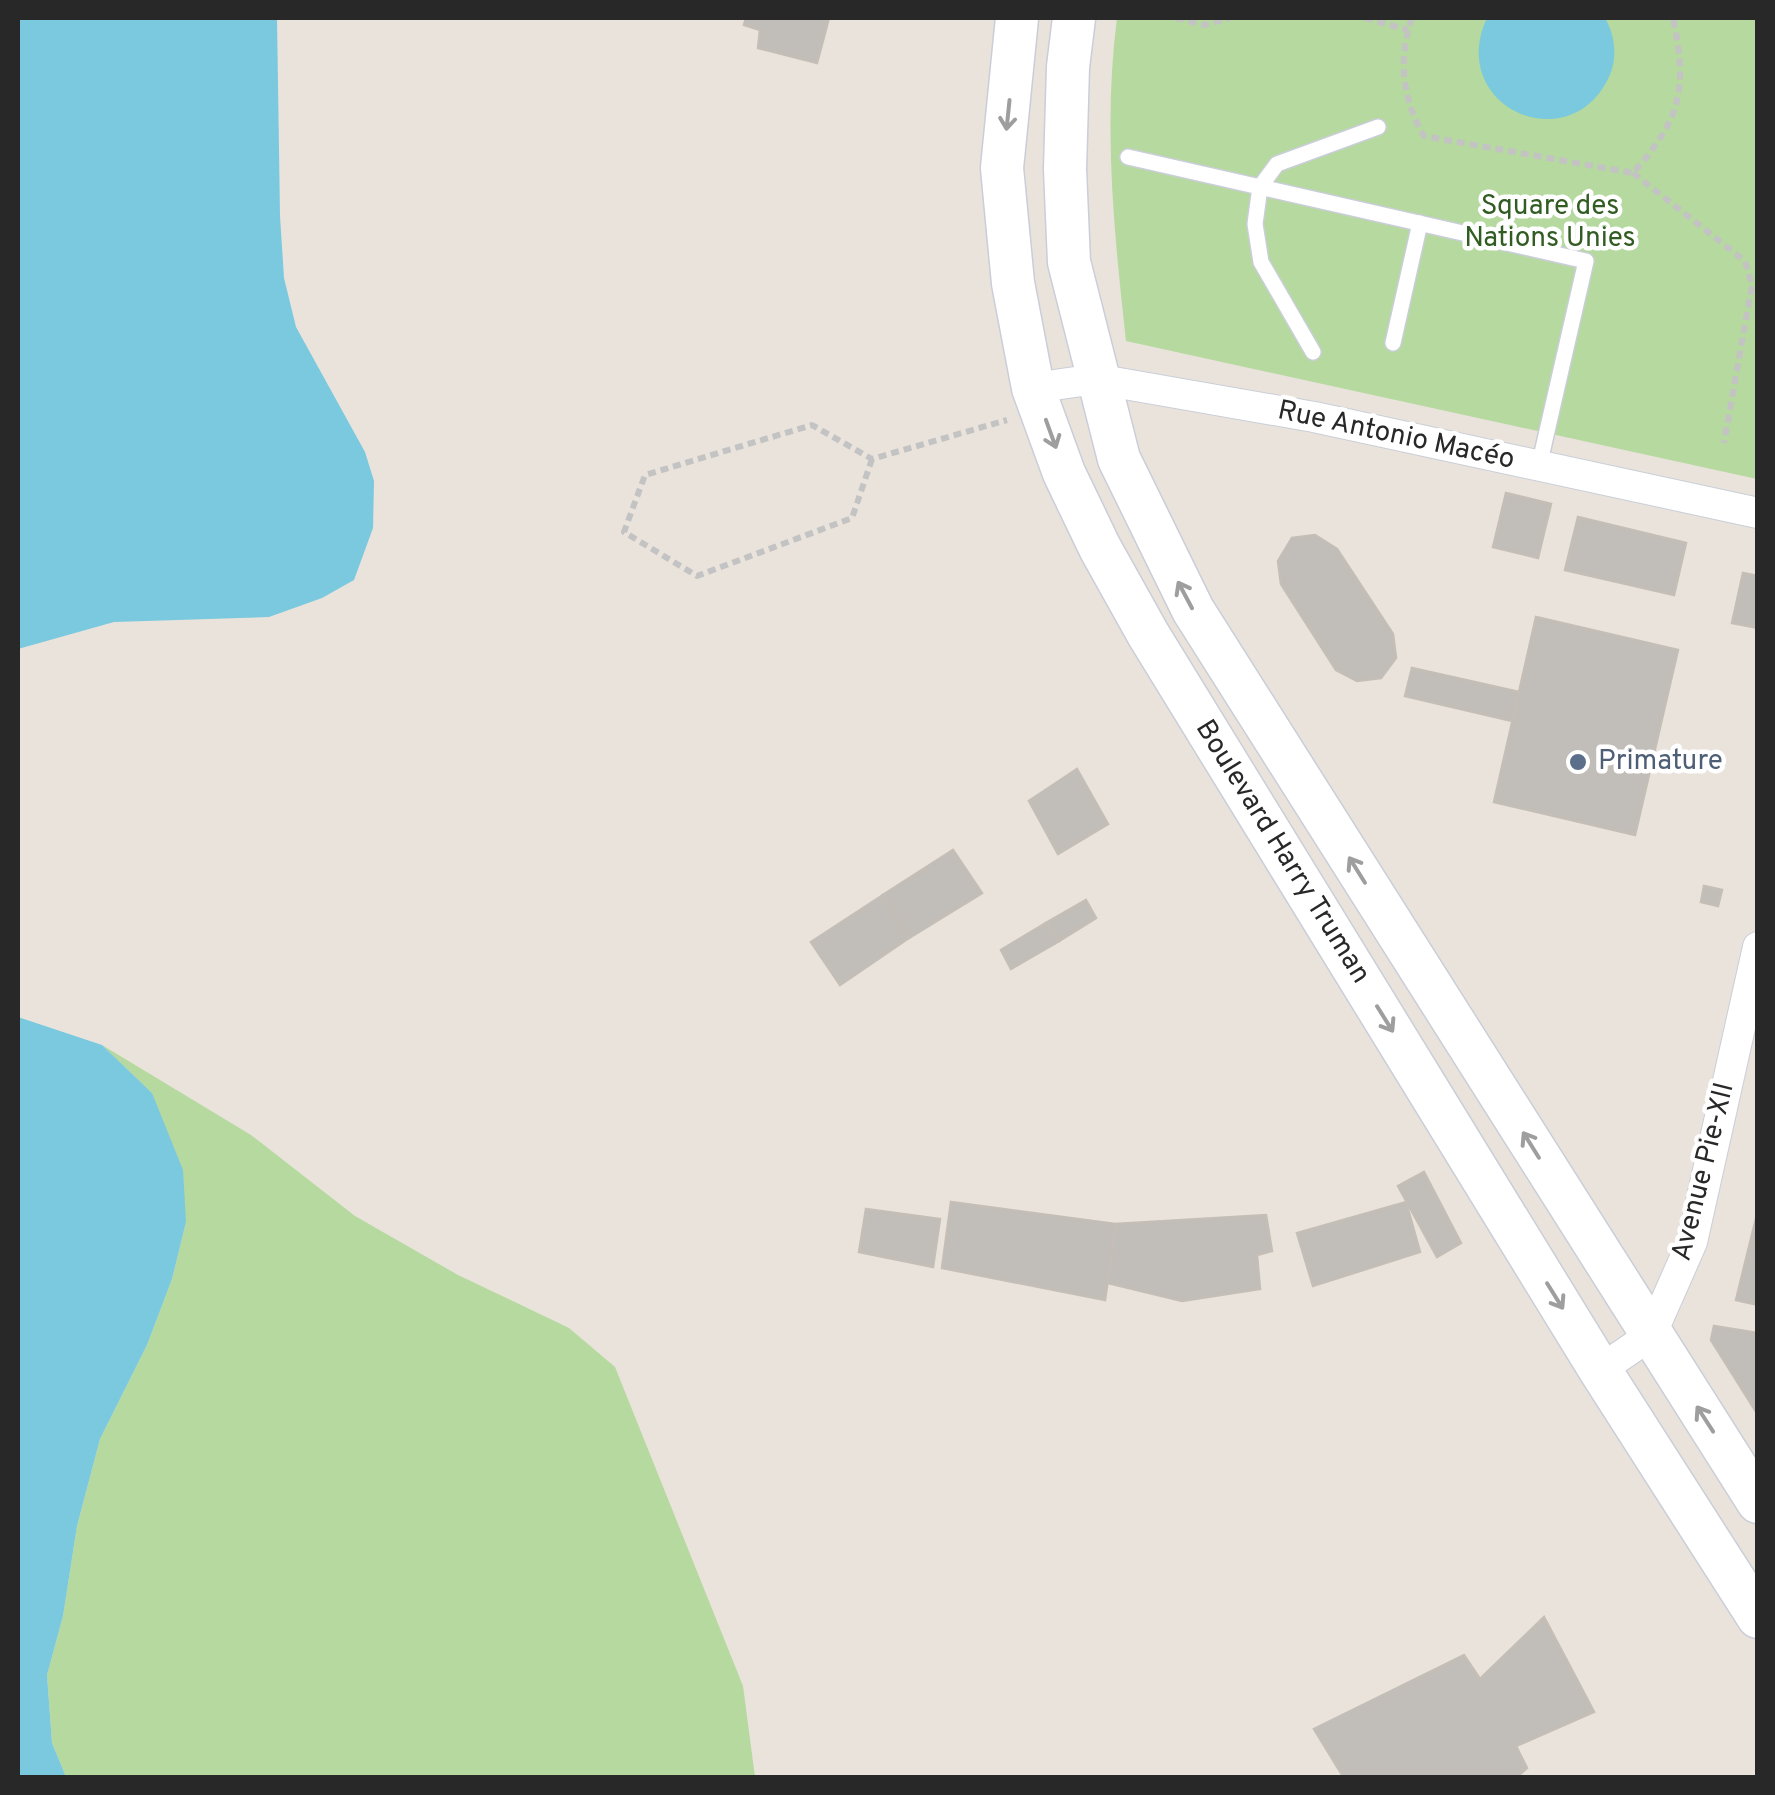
<svg xmlns="http://www.w3.org/2000/svg" width="1775" height="1795" font-family="Overpass,sans-serif">
<style>
.green{fill:#b5d99e}
.water{fill:#7ac9df}
.building{fill:#c1bdb8;stroke:#c4beb6;stroke-width:2.5}
.lines{fill:none;stroke-linecap:round;stroke-linejoin:round}
.lane-casing{stroke:#caced8;stroke-width:18}
.street-casing{stroke:#caced8;stroke-width:32}
.secondary-casing{stroke:#caced8;stroke-width:45}
.path{stroke:#c3c3c3;stroke-width:6;stroke-dasharray:8 5;stroke-linecap:butt}
.lane{stroke:#fff;stroke-width:15}
.street{stroke:#fff;stroke-width:30}
.secondary{stroke:#fff;stroke-width:42}
.oneway{stroke:#9e9e9e}
.service-dot{fill:#5c6f8a;stroke:#fff;stroke-width:4}
.labels{text-anchor:middle;dominant-baseline:central;stroke-width:9;stroke-linejoin:round;paint-order:stroke}
.park-label{font-size:28px;fill:#315c22;stroke:#fff}
.street-label{font-size:28px;fill:#282828;stroke:#fff}
.service-label{font-size:28px;fill:#4e5e75;stroke:#fff;text-anchor:start}
</style>
<rect width="100%" height="100%" fill="#e9e3dc"/>
<g class="green">
<path d="M1117,18H1757V479L1126,341C1114,233 1103,126 1117,18Z"/>
<path d="M102,1045L251,1135L355,1216L458,1275L569,1328L615,1367L743,1686L755,1777H66L52,1743L47,1675L63,1616L77,1526L100,1439L147,1345L172,1279L186,1222L152,1093Z"/>
</g>
<g class="water">
<path d="M18,18H277L280,216L284,278L296,327L365,452L374,481L373,528L354,580L322,598L269,617L114,622L18,649Z"/>
<path d="M1487,18H1605C1615,35 1618,58 1609,77C1569,162 1446,106 1487,18Z"/>
<path d="M18,1017L102,1045L152,1093L183,1170L186,1222L172,1279L147,1345L100,1439L77,1526L63,1616L47,1675L52,1743L66,1777H18Z"/>
</g>
<g class="building">
<path d="M746,18H829L817,63L758,48L760,30L744,25Z"/>
<path d="M1506,493L1551,504L1538,558L1493,547Z"/>
<path d="M1578,517L1686,543L1674,595L1565,570Z"/>
<path d="M1315,535L1337,549L1393,634L1396,658L1381,678L1357,681L1336,670L1281,584L1278,561L1292,538Z"/>
<path d="M1743,573L1758,576V628L1732,623Z"/>
<path d="M1536,617L1678,650L1635,835L1494,802Z"/>
<path d="M1412,668L1519,692L1512,721L1405,696Z"/>
<path d="M1077,769L1108,824L1058,854L1029,801Z"/>
<path d="M953,850L982,893L909,938L883,895Z"/>
<path d="M1704,886L1722,890L1718,906L1701,902Z"/>
<path d="M883,895L909,938L840,985L811,942Z"/>
<path d="M1086,900L1096,918L1059,941L1046,923Z"/>
<path d="M1046,923L1059,941L1011,969L1001,950Z"/>
<path d="M1424,1172L1461,1243L1437,1257L1398,1186Z"/>
<path d="M951,1202L1116,1224L1105,1300L942,1268Z"/>
<path d="M1406,1202L1420,1252L1313,1286L1297,1233Z"/>
<path d="M866,1209L940,1219L933,1267L859,1252Z"/>
<path d="M1758,1210V1305L1736,1300Z"/>
<path d="M1266,1215L1272,1251L1257,1255L1260,1289L1182,1301L1108,1283L1116,1224Z"/>
<path d="M1714,1326L1758,1333V1415L1711,1340Z"/>
<path d="M1544,1617L1594,1712L1516,1746L1527,1768L1516,1778H1344L1314,1729L1464,1655L1480,1679Z"/>
</g>
<g class="lines">
<defs>
<g id="lane">
<path d="M1128,157L1586,261L1539,466"/>
<path d="M1393,343L1420,223"/>
<path d="M1313,352L1261,262L1255,224L1260,187L1277,164L1378,127"/>
</g>
<g id="street">
<path d="M1033,388L1096,379L1314,417L1758,513"/>
<path d="M1600,1370L1651,1335L1692,1242L1758,947"/>
</g>
<g id="secondary">
<path d="M1017,18L1002,168L1013,283L1033,388L1064,473L1100,548L1148,634L1600,1370L1758,1617"/>
<path d="M1074,18L1068,67L1065,169L1069,262L1119,459L1193,610L1758,1502"/>
</g>
</defs>
<use href="#lane" class="lane-casing"/>
<use href="#street" class="street-casing"/>
<use href="#secondary" class="secondary-casing"/>
<g class="path">
<path d="M1176,18L1204,25L1230,18"/>
<path d="M1365,18L1408,30"/>
<path d="M1412,18C1398,57 1402,100 1424,136L1633,173C1681,119 1688,88 1673,18"/>
<path d="M1633,173L1745,261L1752,285L1724,443"/>
<path d="M872,459L852,518L697,576L624,532L645,475L812,425L872,459L1007,420"/>
</g>
<use href="#lane" class="lane"/>
<use href="#street" class="street"/>
<use href="#secondary" class="secondary"/>
</g>
<defs><path id="oneway-shaft" d="M-6 0H5M1.5-3L5.5 0L1.5 3" fill="none" stroke-width="1.6" stroke-linecap="round" stroke-linejoin="round" transform="scale(2.5)"/></defs>
<g class="oneway">
<use href="#oneway-shaft" transform="translate(1008 115) rotate(96)"/>
<use href="#oneway-shaft" transform="translate(1051 434) rotate(70)"/>
<use href="#oneway-shaft" transform="translate(1185 595) rotate(-118)"/>
<use href="#oneway-shaft" transform="translate(1357 870) rotate(-122)"/>
<use href="#oneway-shaft" transform="translate(1385 1019) rotate(58)"/>
<use href="#oneway-shaft" transform="translate(1531 1145) rotate(-122)"/>
<use href="#oneway-shaft" transform="translate(1555 1296) rotate(58)"/>
<use href="#oneway-shaft" transform="translate(1705 1419) rotate(-123)"/>
</g>
<circle class="service-dot" cx="1578" cy="762" r="10"/>
<g class="labels">
<g class="park-label">
<text x="1550" y="207">Square des<tspan x="1550" dy="32">Nations Unies</tspan></text>
</g>
<g class="street-label">
<text transform="translate(1396 436) rotate(12)">Rue Antonio Macéo</text>
<text transform="translate(1282 852) rotate(58)">Boulevard Harry Truman</text>
<text transform="translate(1704 1172) rotate(-76)">Avenue Pie-XII</text>
</g>
<g class="service-label">
<text x="1598" y="762">Primature</text>
</g>
</g>
<rect width="1775" height="1795" fill="none" stroke="#282828" stroke-width="40"/>
</svg>
